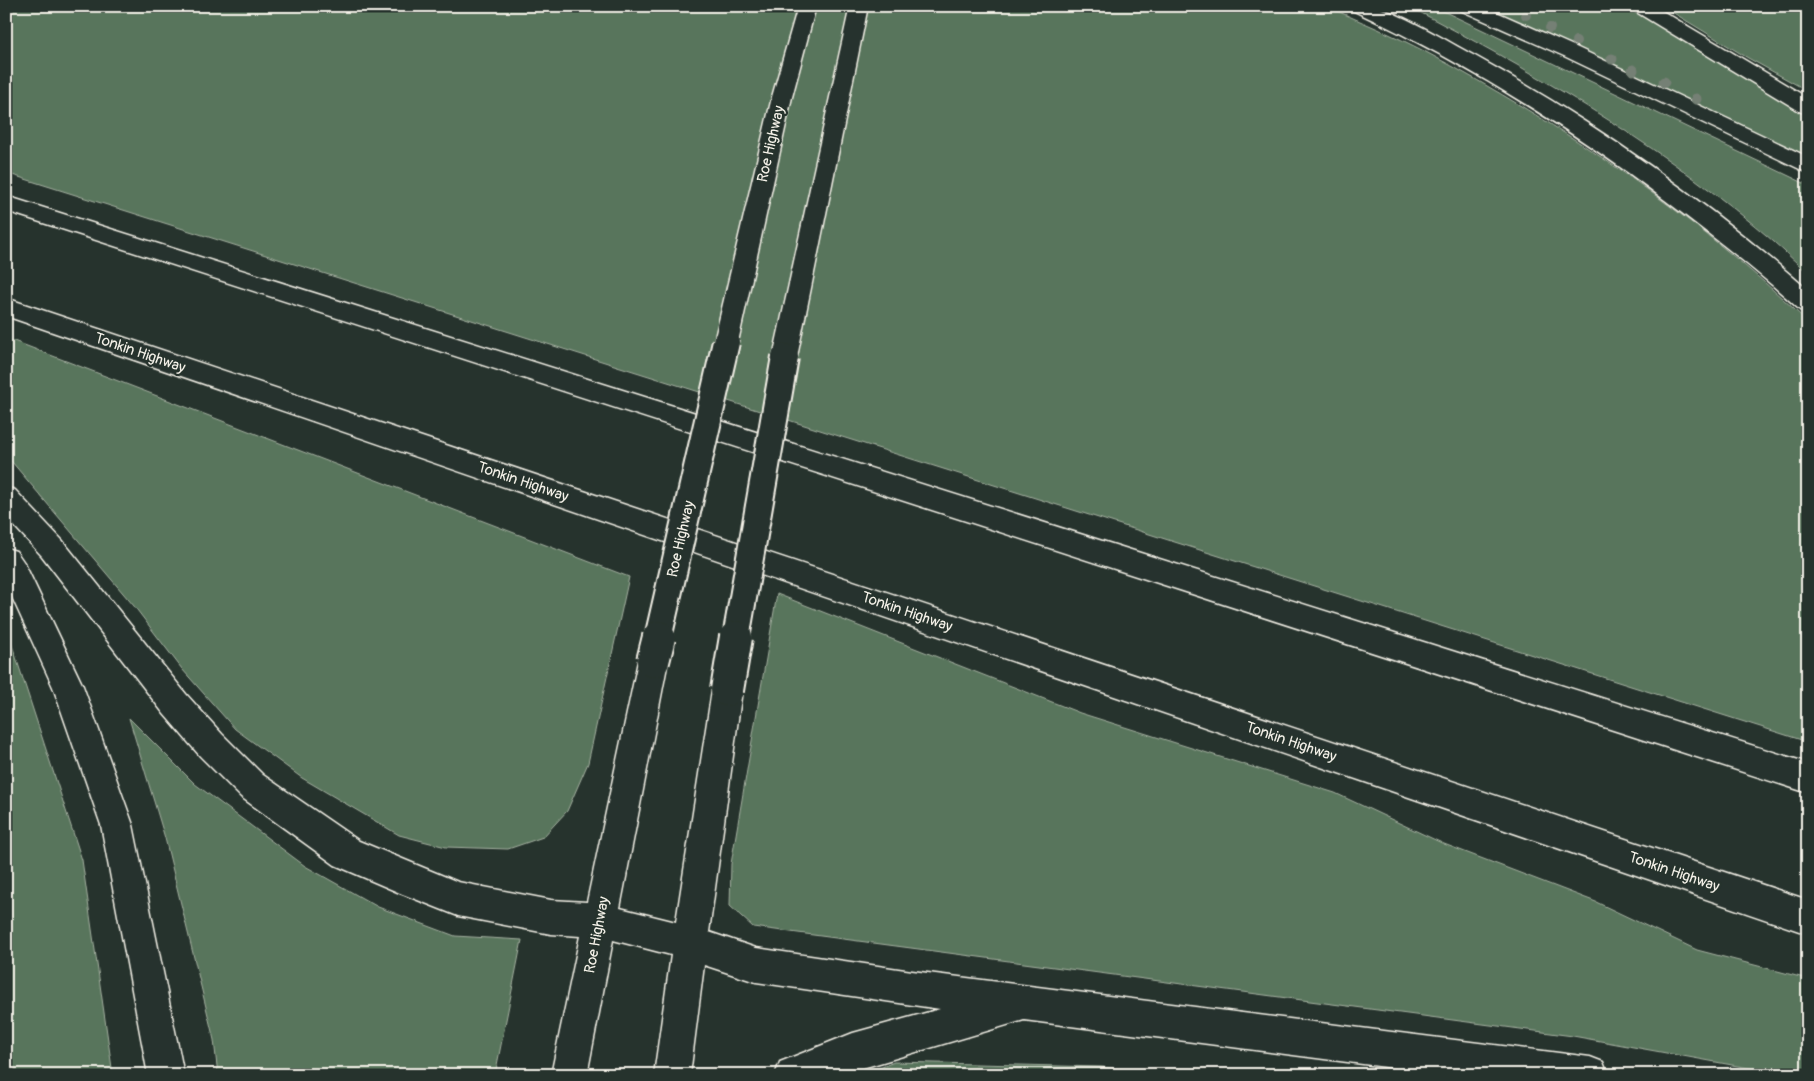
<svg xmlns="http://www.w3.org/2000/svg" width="1814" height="1081" font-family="Pangolin,sans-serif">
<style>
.green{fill:#58745c;stroke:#a6b2a2}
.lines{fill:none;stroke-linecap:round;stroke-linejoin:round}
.highway-casing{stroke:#f4f1e8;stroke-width:3}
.highway{fill:#26332d;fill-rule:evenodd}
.highway-bridge-far1-casing{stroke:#f4f1e8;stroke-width:30;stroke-linecap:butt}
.highway-bridge-casing{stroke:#f4f1e8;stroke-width:36;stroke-linecap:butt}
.highway-bridge-far1{stroke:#26332d;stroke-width:26}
.highway-bridge{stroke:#26332d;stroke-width:32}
.tree{fill:#758075}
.labels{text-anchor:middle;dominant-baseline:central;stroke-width:4.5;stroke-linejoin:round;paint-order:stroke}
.street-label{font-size:15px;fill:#f4f1e8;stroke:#26332d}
</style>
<rect width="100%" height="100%" fill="#26332d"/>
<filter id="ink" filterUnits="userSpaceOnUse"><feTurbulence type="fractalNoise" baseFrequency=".02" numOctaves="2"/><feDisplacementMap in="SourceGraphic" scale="10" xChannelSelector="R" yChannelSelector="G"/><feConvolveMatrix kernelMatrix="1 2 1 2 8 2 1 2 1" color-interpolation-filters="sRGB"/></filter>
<g filter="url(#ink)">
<g class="green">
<path d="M6,6H1326C1359,21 1394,35 1426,52C1563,125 1695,215 1808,322V742L6,173Z"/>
<path d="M1408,6H1431L1443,11L1808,185V273C1790,257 1773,240 1754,225C1650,139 1528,68 1408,6Z"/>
<path d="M1477,6H1630L1808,112V161Z"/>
<path d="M1662,6H1808V91L1748,58Z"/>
<path d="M6,338L629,577L588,763L567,811L543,837L508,849L446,847L399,835L302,778L235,729L182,669L134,606L6,455Z"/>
<path d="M777,594L1080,713L1335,793L1444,844L1596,902L1697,950L1808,979V1075H1787L1573,1036L753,927L730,906L731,864Z"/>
<path d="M6,635L11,642L82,860L113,1075H6Z"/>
<path d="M129,718L195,784L305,866L378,907L455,936L522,940L495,1075H218L214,1040L165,838Z"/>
<path d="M894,1062L1101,1067L1178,1075H863Z"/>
</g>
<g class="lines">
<defs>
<g id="highway">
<path d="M798,6H816L792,97L738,342L735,348L726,351L717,348L714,342L772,97Z"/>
<path d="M850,6H868L797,357L794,364L785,366L776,364L773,357Z"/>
<path d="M1350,6C1358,6 1369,4 1376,7C1408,17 1445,40 1475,56C1591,120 1702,198 1801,284L1808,290V313L1800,310C1757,270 1711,235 1665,200C1567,126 1464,62 1352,10Z"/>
<path d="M1458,6H1483L1578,48L1808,157V173L1564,56L1460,10Z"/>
<path d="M1631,6H1654L1808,98V113L1801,112L1633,10Z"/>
<path d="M6,196L1808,763V793L6,211Z"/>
<path d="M6,298L1808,900V934L6,316Z"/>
<path d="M6,487L15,490L62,540L186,694L222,734L263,775L359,841L458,882L551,900L587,902L638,661L643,651L653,647L663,651L668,661L620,908L676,922L712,690L716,680L727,676L738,680L742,690L709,932L756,948L912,971L1590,1057L1603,1062L1608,1075H1448L1024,1020L839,1075H775L780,1062L853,1033L940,1009L756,982L704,965L690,1075H654L671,955L613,940L587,1075H551L580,936L551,934L458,916L400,893L335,865L241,797L200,756L164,714L42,556L6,517Z"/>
<path d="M6,548L16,551L25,564L83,686L133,825L184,1075H148L101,825L53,687L6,584Z"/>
</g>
</defs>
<use href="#highway" class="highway-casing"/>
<use href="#highway" class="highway"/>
<defs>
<g id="highway-bridge-far1">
<path d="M658,638L726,342"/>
<path d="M736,638L785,357"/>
</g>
<g id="highway-bridge">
<path d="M653,661L659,637"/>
<path d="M727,690L736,637"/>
</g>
</defs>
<use href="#highway-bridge-far1" class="highway-bridge-far1-casing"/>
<use href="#highway-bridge" class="highway-bridge-casing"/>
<use href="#highway-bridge-far1" class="highway-bridge-far1"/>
<use href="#highway-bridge" class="highway-bridge"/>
</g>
<g class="tree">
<circle cx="1526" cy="15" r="5"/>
<circle cx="1550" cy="28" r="5"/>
<circle cx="1576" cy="41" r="5"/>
<circle cx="1612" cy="59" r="5.5"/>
<circle cx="1633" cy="70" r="5.5"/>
<circle cx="1664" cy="82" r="5.5"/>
<circle cx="1696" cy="99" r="5.5"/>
</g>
</g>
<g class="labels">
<g class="street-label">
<text transform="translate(771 144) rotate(-77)">Roe Highway</text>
<text transform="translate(140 353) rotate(19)">Tonkin Highway</text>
<text transform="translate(523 482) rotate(19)">Tonkin Highway</text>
<text transform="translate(681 539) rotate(-77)">Roe Highway</text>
<text transform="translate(907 612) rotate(19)">Tonkin Highway</text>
<text transform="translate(1291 742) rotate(19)">Tonkin Highway</text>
<text transform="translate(1674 872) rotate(19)">Tonkin Highway</text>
<text transform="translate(597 935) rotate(-79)">Roe Highway</text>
</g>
</g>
<rect width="1814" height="1081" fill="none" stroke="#26332d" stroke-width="25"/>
<rect x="12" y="12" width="1789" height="1056" fill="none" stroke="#f4f1e8" stroke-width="2" filter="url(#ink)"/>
</svg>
